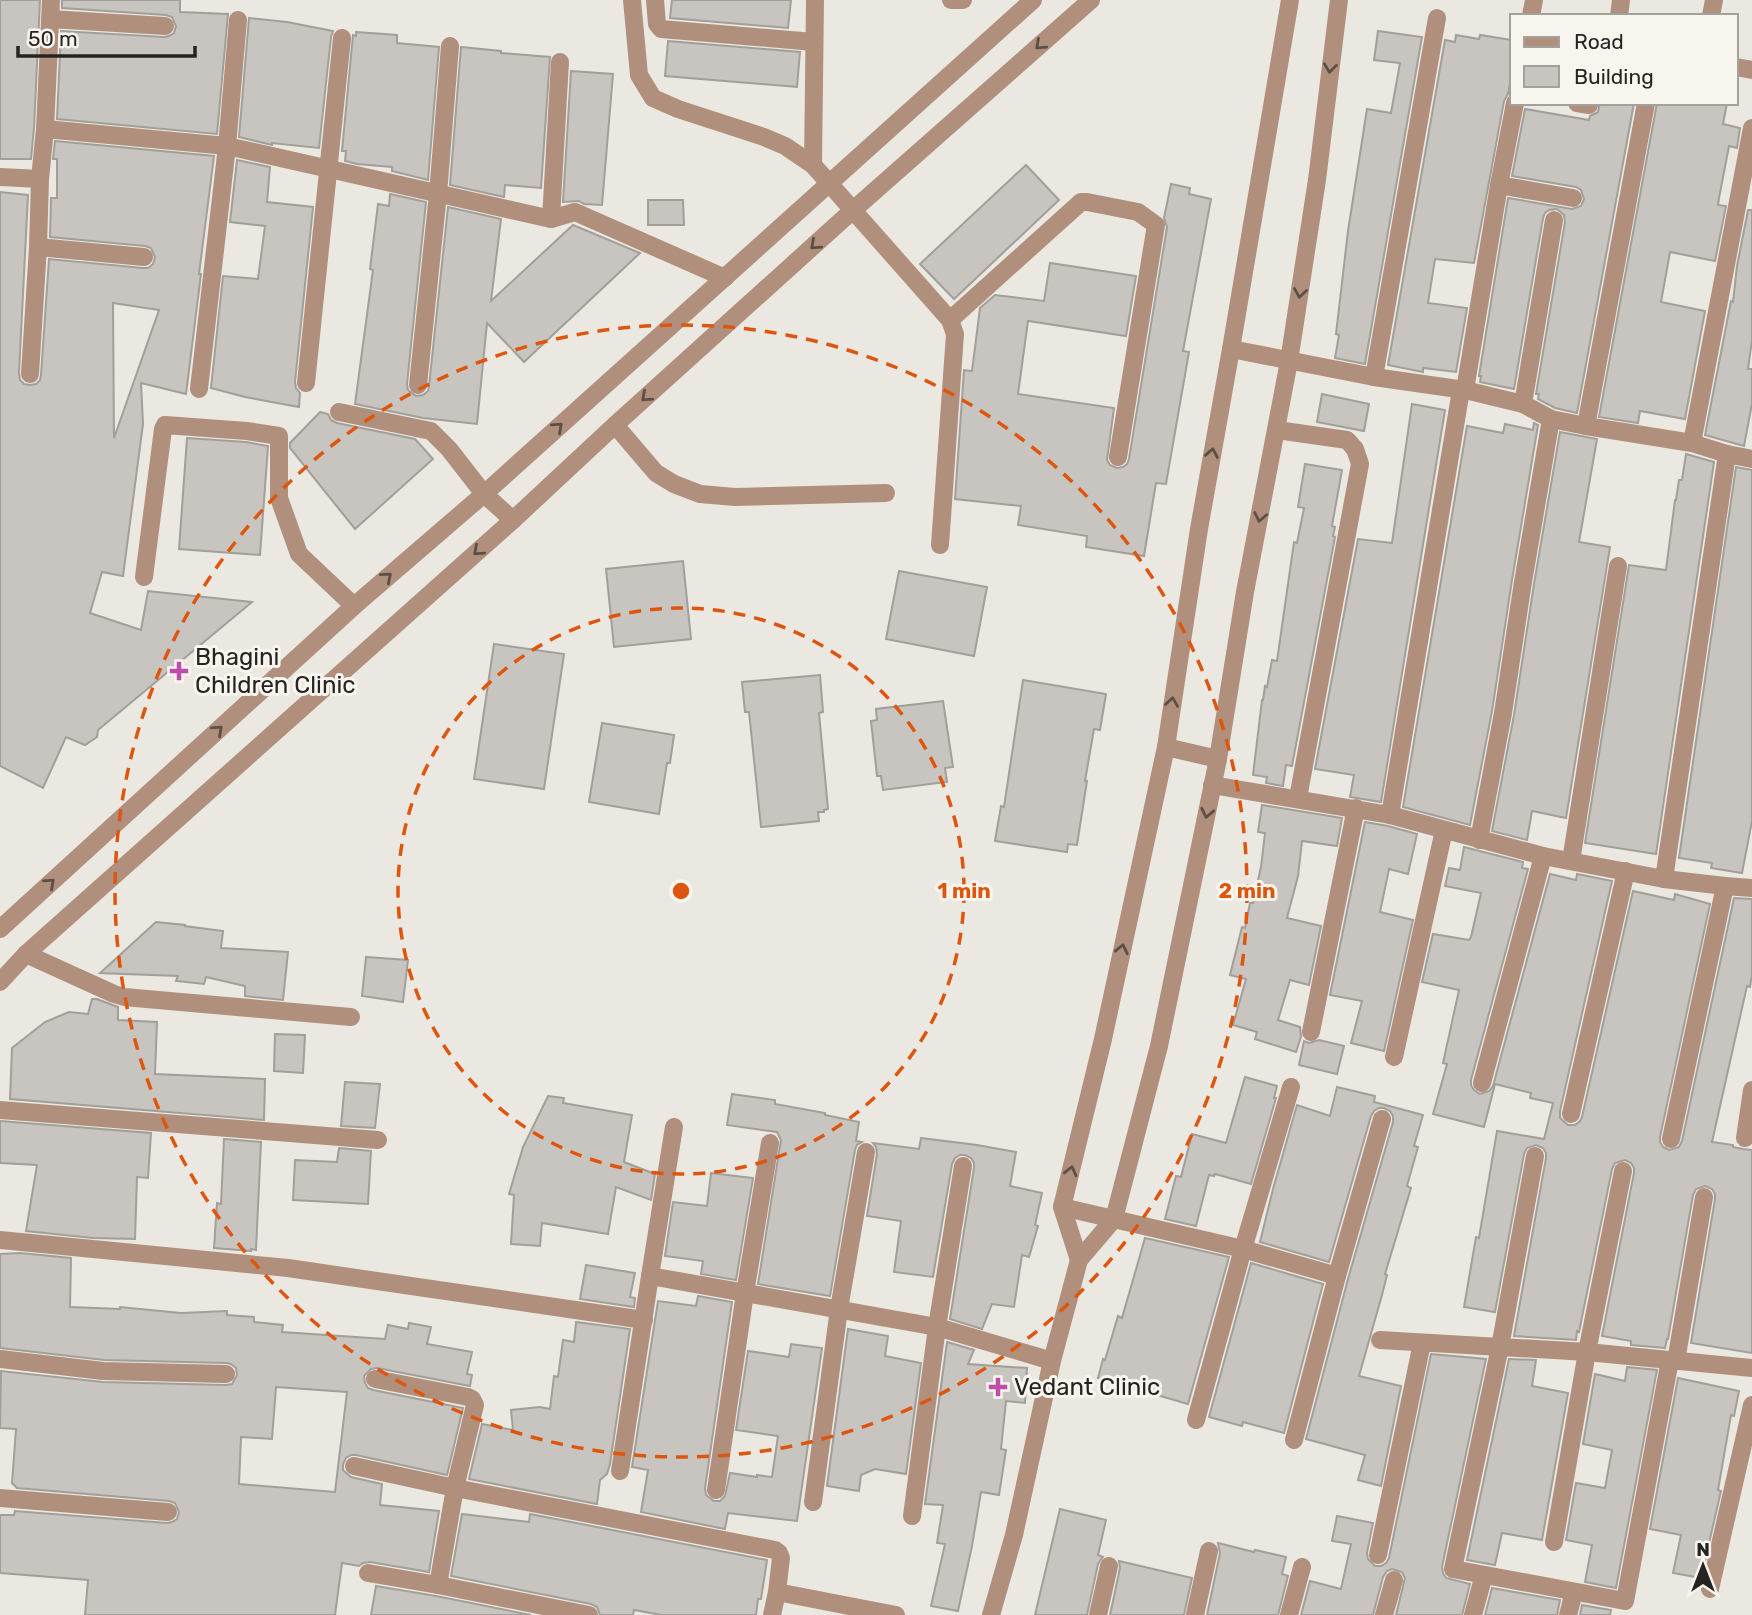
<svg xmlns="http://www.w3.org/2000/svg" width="1752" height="1615" font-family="Rubik,sans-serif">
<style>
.building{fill:#c8c4bf;stroke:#a29e9a;stroke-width:2;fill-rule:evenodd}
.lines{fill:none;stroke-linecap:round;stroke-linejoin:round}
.minor{stroke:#b0907c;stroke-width:18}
.oneway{stroke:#5d4f46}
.ring{fill:none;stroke:#de560d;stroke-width:3.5;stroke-dasharray:12 9}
.poi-dot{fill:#bc4dab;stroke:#f8f5ef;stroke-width:2.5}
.labels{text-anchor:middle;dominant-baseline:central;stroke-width:6;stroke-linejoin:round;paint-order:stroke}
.poi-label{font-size:24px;fill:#252422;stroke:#f8f5ef;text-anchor:start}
.centre{fill:#de560d;stroke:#f8f5ef;stroke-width:3.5}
.ring-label{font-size:21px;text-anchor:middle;font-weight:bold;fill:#de560d;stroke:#f8f5ef;stroke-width:6;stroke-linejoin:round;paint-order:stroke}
</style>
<rect width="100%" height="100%" fill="#ebe8e2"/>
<g class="building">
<path d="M0,0H40L34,128L31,159H0Z"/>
<path d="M62,0H180V12L228,14L217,134L57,119L61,31L164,37L169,36L174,33L176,26L172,17L166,15L62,8Z"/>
<path d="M672,0H791L788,28L670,18Z"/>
<path d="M249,18L287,22L333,31L331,37L319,148L272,143V145L239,137Z"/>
<path d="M1378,31L1422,37L1365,364L1335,358L1339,335L1336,334L1348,231L1367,109L1391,113L1400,63L1374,60Z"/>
<path d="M356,32L397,35V43L439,47L428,180L392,171V167L357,164L345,161L346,151H342L353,35L356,36Z"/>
<path d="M1456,35L1479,39L1480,35L1512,40V73L1508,94L1504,101L1474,263L1435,259L1428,303L1467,308L1456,372L1423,368V372L1388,365L1445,40L1455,42Z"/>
<path d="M668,41L800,52L797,87L665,76Z"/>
<path d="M461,47L501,51V53L550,57L541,188L505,185L504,197L450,185Z"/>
<path d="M571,71L613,74L602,205L584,204L579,201L563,202Z"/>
<path d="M1600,103H1634L1577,413L1555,408L1538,399L1539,394H1536L1565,222L1564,215L1557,209L1549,210L1545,213L1543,218L1514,389L1480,382L1481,376H1479L1508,198L1572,209L1581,206L1584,199L1581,190L1576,187L1512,176L1525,109L1589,120L1590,116L1598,112Z"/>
<path d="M1657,103H1727L1723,124L1740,128L1737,148L1729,146L1719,198L1718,205L1726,206L1715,261L1670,252L1661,302L1705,311L1685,419L1640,411L1638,423L1599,417Z"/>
<path d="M55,141L214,156L199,274H201L186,394L141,383L143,424L123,576L102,572L90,613L141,630L148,591L252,602L98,730L97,737L85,745L66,737L43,788L0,766V192L28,195L19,373L20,380L24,384L30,385L36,384L40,380L41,375L49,259L143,268H148L153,264L155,257L151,248L145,246L50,237L51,198H57V159H53ZM113,303L159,310L114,438Z"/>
<path d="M237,160L270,167L267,202L313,207L295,382L296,388L300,393L299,407L245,397L211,388L223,276L258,279L265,226L230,222Z"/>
<path d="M1026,165L1059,200L954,299L920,264Z"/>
<path d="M1171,184L1190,188L1189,194L1211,199L1183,351L1189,352L1166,484L1156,483L1144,556L1086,547L1087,536L1018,525L1021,506L955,499L964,370L972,371L980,308L995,295L1044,301L1050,263L1136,276L1126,336L1028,321L1018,394L1114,408L1107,460L1110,465L1117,468L1123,467L1127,464L1129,459L1167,227L1164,218Z"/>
<path d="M390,194L426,202L407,384L408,390L416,396L423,395L428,391L429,386L448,207L501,219L491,301L573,225L640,253L524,362L487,323L477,424L423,418L355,404L373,270L370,269L378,204L389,206Z"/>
<path d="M648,200H683L684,225H648Z"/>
<path d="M1748,210H1752V340L1748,369H1752V404L1744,446L1705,435L1731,301L1733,302L1737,266Z"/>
<path d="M1322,394L1369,404L1364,431L1317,422Z"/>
<path d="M1412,404L1445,410L1381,802L1350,797L1354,775L1315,769L1358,539L1392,543Z"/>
<path d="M320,412L328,414L331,420L337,423L415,439L433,459L355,529L290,448V443Z"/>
<path d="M1534,423L1538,425L1512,580L1492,711L1470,825L1403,807L1467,426L1503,433L1505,424L1533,430Z"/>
<path d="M1560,432L1597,439L1579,542L1610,547L1566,818L1532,811L1527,840L1492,831L1514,715L1534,584Z"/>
<path d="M187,438L246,442L268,446L260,555L179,549Z"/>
<path d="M1686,454L1714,462L1656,854L1585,843L1629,565L1666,570L1675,500H1676L1679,480H1682Z"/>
<path d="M1305,464L1342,470L1332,526L1335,527L1333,536L1335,537L1292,766L1286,765L1283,786L1266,783L1267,777L1253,775L1262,700H1263L1265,686L1267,687L1272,660L1277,661L1294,542L1297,543L1304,508L1298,507Z"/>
<path d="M1736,467L1752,470V821L1742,873L1711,868L1712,863L1679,858Z"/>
<path d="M683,561L691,639L614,647L606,569Z"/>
<path d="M899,571L987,587L974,656L886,639Z"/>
<path d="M494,644L564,654L544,789L474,779Z"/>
<path d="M820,675L823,712L819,713L828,809L824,810V812H818L819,821L761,827L749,712H745L742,682Z"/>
<path d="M1023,680L1106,694L1100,730L1094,729L1085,781H1087L1077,845L1068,844L1067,852L995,841L1001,806L1004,807Z"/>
<path d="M943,701L953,767L945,768L947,782L883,790L881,776H877L871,721L877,720L876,709Z"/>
<path d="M602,723L674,735L670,763H667L659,814L589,802Z"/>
<path d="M1262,805L1342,818L1337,846L1302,841L1298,876L1287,918L1321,926L1309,985L1290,980L1278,1020L1300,1027L1301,1037L1296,1052L1255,1039L1257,1032L1233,1025L1246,979L1230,975L1242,927L1245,928L1250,903H1253L1261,867L1265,833L1258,832Z"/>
<path d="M1365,822L1388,826L1417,834L1408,874L1389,869L1380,912L1413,920L1384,1051L1351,1043L1362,1001L1330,995Z"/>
<path d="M1464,847L1523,862L1522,868L1528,869L1471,1080V1085L1474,1090L1480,1094L1489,1091L1493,1086L1550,874L1576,880L1577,874L1612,881L1560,1111V1118L1568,1125H1575L1580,1121L1582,1117L1633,891L1674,900L1675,894L1710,904L1660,1137V1142L1663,1147L1669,1150L1679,1147L1682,1141L1734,898L1752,899V975L1750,987L1747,986L1712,1142L1733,1145V1147L1743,1149L1752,1150V1353L1691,1343L1715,1199V1194L1712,1189L1705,1186L1696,1189L1693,1195L1668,1339H1667L1665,1348L1631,1345V1341L1602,1336L1634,1173V1168L1631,1163L1625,1160L1615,1163L1612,1169L1579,1332L1577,1331L1576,1340L1514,1336L1546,1158V1153L1543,1148L1536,1145L1527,1148L1524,1154L1495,1312L1464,1307L1476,1237L1479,1238L1497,1131L1544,1139L1553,1103L1530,1098L1531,1093L1495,1084L1484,1127L1433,1114L1447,1064L1443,1063L1459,990L1422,982L1433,934L1469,940L1471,937L1481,893L1445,886L1449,868L1460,870Z"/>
<path d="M156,922L185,925V926L223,931L221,948L288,952L283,1000L245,996V986L206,977L204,984L176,981L178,976L100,973Z"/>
<path d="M366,957L408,960L403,1002L362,996Z"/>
<path d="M92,999H97L118,1007V1020L157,1022L155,1074L265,1079L264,1120L10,1099L12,1048L45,1022L69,1012L88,1014Z"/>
<path d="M275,1034L305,1035L303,1073L274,1071Z"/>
<path d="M1319,1040L1344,1046L1337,1074L1299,1065L1304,1041L1309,1043Z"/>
<path d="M1245,1077L1277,1086L1274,1098H1276L1251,1184L1215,1174L1214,1176L1209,1175L1196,1226L1165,1219L1176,1176L1181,1177L1192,1134L1226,1143Z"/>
<path d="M345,1082L380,1084L375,1128L341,1126Z"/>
<path d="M1337,1087L1375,1096L1374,1102L1423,1115L1414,1146L1418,1147L1407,1186L1411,1188L1385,1274L1387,1275L1382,1295L1359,1376L1401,1386L1381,1486L1358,1480L1365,1455L1306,1439L1348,1279L1393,1122V1116L1390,1111L1384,1108H1379L1374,1111L1371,1116L1329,1262L1260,1242L1273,1189L1297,1105L1330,1116Z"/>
<path d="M732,1094L775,1100V1104L825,1113V1115L859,1122L856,1141L862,1142L857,1145L855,1150L830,1296L758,1284L781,1140L777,1132L727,1125Z"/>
<path d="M548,1096L564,1098L563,1103L632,1115L624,1162L655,1174L651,1200L616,1187L608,1234L542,1223L540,1246L511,1244L514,1195L509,1194L523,1147Z"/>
<path d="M0,1121L151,1133L148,1178L137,1177L135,1239L93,1238L26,1231L37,1165L0,1163Z"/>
<path d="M921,1138L977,1145L1016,1152L1010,1186L1042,1193L1035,1225L1038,1226L1029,1257L1022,1255L1014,1307L992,1304L982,1329L950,1319L974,1168V1163L971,1158L965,1155H960L955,1158L952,1164L933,1277L894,1272L901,1221L867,1216L877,1154L876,1147L873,1143L919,1149Z"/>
<path d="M224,1139L261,1142L256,1250L251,1249V1251L214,1248L217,1203L221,1204Z"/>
<path d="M339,1148L371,1151L368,1204L293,1200L295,1160L337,1162Z"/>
<path d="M711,1173L753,1178L736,1280L701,1274L703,1261L665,1256L673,1202L707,1206Z"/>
<path d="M1145,1238L1229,1257L1188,1404L1098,1378L1103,1359L1105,1360L1118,1316L1122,1318Z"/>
<path d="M20,1253L71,1258L70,1307L120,1309V1307L181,1313L227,1311V1315L254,1317V1322L283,1325L282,1332L385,1339L388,1325L408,1329L409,1323L431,1327L427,1344L472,1352L467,1374L472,1375L470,1386L377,1368L371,1369L364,1376L365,1383L368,1388L373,1390L463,1408L447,1475L356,1455H351L346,1458L343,1464V1470L351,1477L382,1484L380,1505L439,1511L429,1572L370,1562L363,1563L359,1566L342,1563L335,1615H85L88,1580L0,1573V1515H14L15,1511L167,1523L172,1522L177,1519L179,1512L175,1503L169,1501L17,1488L12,1483L16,1429L0,1428L1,1371L103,1382L226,1385L232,1384L237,1375L236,1368L231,1364L226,1363L104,1360L0,1348V1254ZM276,1387L347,1392L335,1492L239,1484L241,1437L272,1439Z"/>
<path d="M1251,1263L1323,1284L1284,1433L1243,1422L1242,1426L1209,1417Z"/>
<path d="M586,1265L635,1273L630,1297L635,1298L634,1307L580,1299Z"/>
<path d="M698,1296L732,1302L705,1488L706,1495L714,1501H720L725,1496L730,1473L757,1477V1475L772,1477L778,1436L736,1430L748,1351L789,1357L791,1344L822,1348L797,1521L728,1513L725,1529L641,1512L648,1470L632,1467L658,1301L696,1306Z"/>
<path d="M576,1322L630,1329L610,1464L607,1474L600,1480L597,1504L469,1479L482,1424L513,1430L511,1410L540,1407L550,1409L554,1376L558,1377L563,1340L574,1342Z"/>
<path d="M848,1329L888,1336L885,1356L921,1363L906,1474L875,1469L861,1475L859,1491L827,1486Z"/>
<path d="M947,1342L974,1350L968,1364L1027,1368L1025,1403L1006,1401L1001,1449L1006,1450L999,1495L981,1492L972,1546L958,1611L931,1606L945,1544L937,1543L943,1505L925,1504Z"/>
<path d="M1431,1354L1486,1359L1442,1567L1443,1573L1446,1578L1470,1584L1462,1615H1396L1405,1578L1402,1572L1392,1569L1387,1571L1383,1577L1373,1615H1301L1310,1581L1341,1589L1351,1544L1332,1541L1337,1516L1373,1523L1367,1553L1368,1559L1375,1566H1381L1386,1563L1389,1558Z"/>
<path d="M1509,1359L1536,1360L1532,1386L1568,1393L1542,1540L1502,1533L1495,1565L1467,1560Z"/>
<path d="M1627,1367L1657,1370L1616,1588L1585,1582L1592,1545L1566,1540L1576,1483L1605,1488L1612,1450L1583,1444L1595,1374L1625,1381Z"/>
<path d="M1678,1378L1739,1391L1734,1416L1731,1415L1718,1490L1721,1491L1701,1578L1673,1573L1681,1535L1650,1529Z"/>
<path d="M1060,1509L1106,1520L1098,1555L1103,1557L1098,1564L1087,1615H1035Z"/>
<path d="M462,1514L529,1522L530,1514L767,1560L761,1599H758L756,1615H661L634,1610L633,1615H600L597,1607L591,1604L451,1576Z"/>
<path d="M1218,1543L1254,1552L1255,1550L1286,1557L1282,1574L1288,1576L1278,1615H1207L1220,1553Z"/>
<path d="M1119,1561L1192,1578L1184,1615H1110L1120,1568Z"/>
<path d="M376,1586L436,1596L531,1615H371Z"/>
<path d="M1492,1588L1560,1600L1557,1615H1485Z"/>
<path d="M1582,1605L1611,1610L1610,1615H1580Z"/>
</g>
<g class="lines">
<g class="minor">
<path d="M632,0L639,75L653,98L678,109L764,137L785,146L813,165L950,320L955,334L940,545"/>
<path d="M655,0L657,24L661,29L814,42"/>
<path d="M951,0H963"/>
<path d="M1531,16L1534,0"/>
<path d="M1619,16L1621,0"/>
<path d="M1711,16L1714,0"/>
<path d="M50,19L165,26"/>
<path d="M1736,67L1752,70"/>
<path d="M1577,103L1589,105V103"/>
<path d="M45,129L227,146L551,219L575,212L725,278"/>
<path d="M813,165L815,0"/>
<path d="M0,177L40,179"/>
<path d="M1499,185L1573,198"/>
<path d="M551,219L560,62"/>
<path d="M38,247L144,257"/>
<path d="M950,320L1081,202H1087L1138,212L1156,225L1118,457"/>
<path d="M1231,349L1374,377L1465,390L1523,404L1551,419L1586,426L1692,443L1727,454L1752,459"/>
<path d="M30,374L38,247L40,179L45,129L51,0"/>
<path d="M1374,377L1437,18"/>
<path d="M306,383L342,38"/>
<path d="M418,385L438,194L450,46"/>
<path d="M199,389L227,146L238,20"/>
<path d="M1465,390L1499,185L1515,103"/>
<path d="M1523,404L1554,220"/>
<path d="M339,412L431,431L449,449L484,494L513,520"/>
<path d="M615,425L656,473L674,484L700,494L735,497L886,493"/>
<path d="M1586,426L1646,103"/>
<path d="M1277,430L1347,440L1355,449L1360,464L1298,798"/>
<path d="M1692,443L1752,128"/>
<path d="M144,577L163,429L165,425L247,431L279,436V498L299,554L354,606"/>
<path d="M1166,747L1218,759"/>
<path d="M1212,785L1390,815L1543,856L1664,879L1725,886L1752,888"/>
<path d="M1390,815L1461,390"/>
<path d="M1479,840L1503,713L1523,582L1551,419"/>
<path d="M1571,861L1618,566"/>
<path d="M1664,879L1727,454"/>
<path d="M0,929L354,606L484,494L1033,0"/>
<path d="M26,954L114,994L124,997L351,1017"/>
<path d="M0,982L26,954L513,520L615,425L852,211L1091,0"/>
<path d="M1311,1032L1356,808"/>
<path d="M1394,1057L1444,830"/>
<path d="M1482,1083L1543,856"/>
<path d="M0,1110L378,1140"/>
<path d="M1571,1114L1626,871"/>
<path d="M1745,1138L1752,1090"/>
<path d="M1671,1139L1725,886"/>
<path d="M1535,1156L1500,1347L1453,1569L1625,1601L1670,1360"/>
<path d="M1062,1207L1243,1249L1337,1276"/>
<path d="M0,1240L288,1268L644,1320"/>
<path d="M1079,1260L1062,1207L1103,1039L1166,747L1199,529L1231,349L1290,0"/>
<path d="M650,1276L674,1127"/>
<path d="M1380,1340L1587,1352L1752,1368"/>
<path d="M0,1359L103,1371L226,1374"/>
<path d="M1676,1361L1704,1197"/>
<path d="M375,1379L468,1397L472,1399L475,1405L455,1488L438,1585"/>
<path d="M1196,1420L1243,1249L1291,1087"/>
<path d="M1294,1440L1337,1276L1382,1119"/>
<path d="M354,1466L455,1488L775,1550L779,1553L781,1558L777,1592L896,1615"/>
<path d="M620,1471L650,1276L937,1327L1052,1361"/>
<path d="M716,1490L745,1293L770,1143"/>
<path d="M0,1498L168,1512"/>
<path d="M813,1502L839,1309L866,1152"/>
<path d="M912,1516L937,1327L963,1166"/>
<path d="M1554,1542L1587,1352L1623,1171"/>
<path d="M1378,1555L1422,1343"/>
<path d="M368,1573L438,1585L589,1615"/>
<path d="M1710,1589L1752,1405"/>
<path d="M772,1615L777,1592"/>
<path d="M991,1615L1014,1535L1052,1361L1079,1260L1114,1219L1159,1046L1218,759L1245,592L1289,361L1317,180L1339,0"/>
<path d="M1098,1615L1109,1566"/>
<path d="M1195,1615L1209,1551"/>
<path d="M1289,1615L1302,1567"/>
<path d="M1384,1615L1394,1580"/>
<path d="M1473,1615L1484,1575"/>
<path d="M1568,1615L1574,1592"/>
</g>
</g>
<defs><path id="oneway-chevron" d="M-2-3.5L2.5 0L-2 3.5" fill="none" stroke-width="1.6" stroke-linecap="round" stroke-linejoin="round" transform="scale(1.75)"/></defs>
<g class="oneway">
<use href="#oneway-chevron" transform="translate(1040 45) rotate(138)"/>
<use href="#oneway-chevron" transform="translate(1330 68) rotate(97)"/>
<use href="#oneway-chevron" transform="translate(815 245) rotate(138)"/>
<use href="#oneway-chevron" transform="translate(1300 293) rotate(99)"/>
<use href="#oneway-chevron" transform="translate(646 397) rotate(138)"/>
<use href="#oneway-chevron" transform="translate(558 427) rotate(-42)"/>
<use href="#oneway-chevron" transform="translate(1212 453) rotate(-80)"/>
<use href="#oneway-chevron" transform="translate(1260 517) rotate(101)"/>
<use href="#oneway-chevron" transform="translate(478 551) rotate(138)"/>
<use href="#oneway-chevron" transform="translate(387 577) rotate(-41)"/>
<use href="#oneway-chevron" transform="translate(1172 702) rotate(-82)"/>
<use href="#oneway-chevron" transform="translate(218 730) rotate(-42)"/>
<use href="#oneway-chevron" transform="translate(1207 813) rotate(102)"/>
<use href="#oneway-chevron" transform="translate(50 883) rotate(-42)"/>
<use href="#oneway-chevron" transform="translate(1122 949) rotate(-78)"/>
<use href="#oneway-chevron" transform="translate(1071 1171) rotate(-76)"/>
</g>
<g class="ring">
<circle cx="681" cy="891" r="283"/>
<circle cx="681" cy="891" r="566"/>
</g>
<g class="poi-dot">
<path d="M175.5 660.5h7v7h7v7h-7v7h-7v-7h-7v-7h7z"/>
<path d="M994.5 1376.5h7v7h7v7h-7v7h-7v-7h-7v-7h7z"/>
</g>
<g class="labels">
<g class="poi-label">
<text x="195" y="657">Bhagini<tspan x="195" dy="28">Children Clinic</tspan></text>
<text x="1014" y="1387">Vedant Clinic</text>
</g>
</g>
<circle cx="681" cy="891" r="10" class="centre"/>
<g class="ring-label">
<text x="964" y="898">1 min</text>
<text x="1247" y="898">2 min</text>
</g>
<rect x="1510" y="14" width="228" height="91" fill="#f8f5ef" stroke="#a4a19d" stroke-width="2"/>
<rect x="1524" y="37" width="35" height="10" fill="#b0907c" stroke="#a4a19d" stroke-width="2"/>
<text x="1574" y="49" font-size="21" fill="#252422">Road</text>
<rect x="1524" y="66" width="35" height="21" fill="#c8c4bf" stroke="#a4a19d" stroke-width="2"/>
<text x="1574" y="84" font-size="21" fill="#252422">Building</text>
<g transform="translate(1703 1566)" stroke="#f8f5ef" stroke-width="5" paint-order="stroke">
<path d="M0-5L12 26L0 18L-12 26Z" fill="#252422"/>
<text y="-10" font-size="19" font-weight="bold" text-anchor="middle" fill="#252422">N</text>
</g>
<path d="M18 46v10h177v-10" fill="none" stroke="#252422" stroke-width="3.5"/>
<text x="28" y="46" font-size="21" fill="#252422" stroke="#f8f5ef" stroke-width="5" paint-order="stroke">50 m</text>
</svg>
